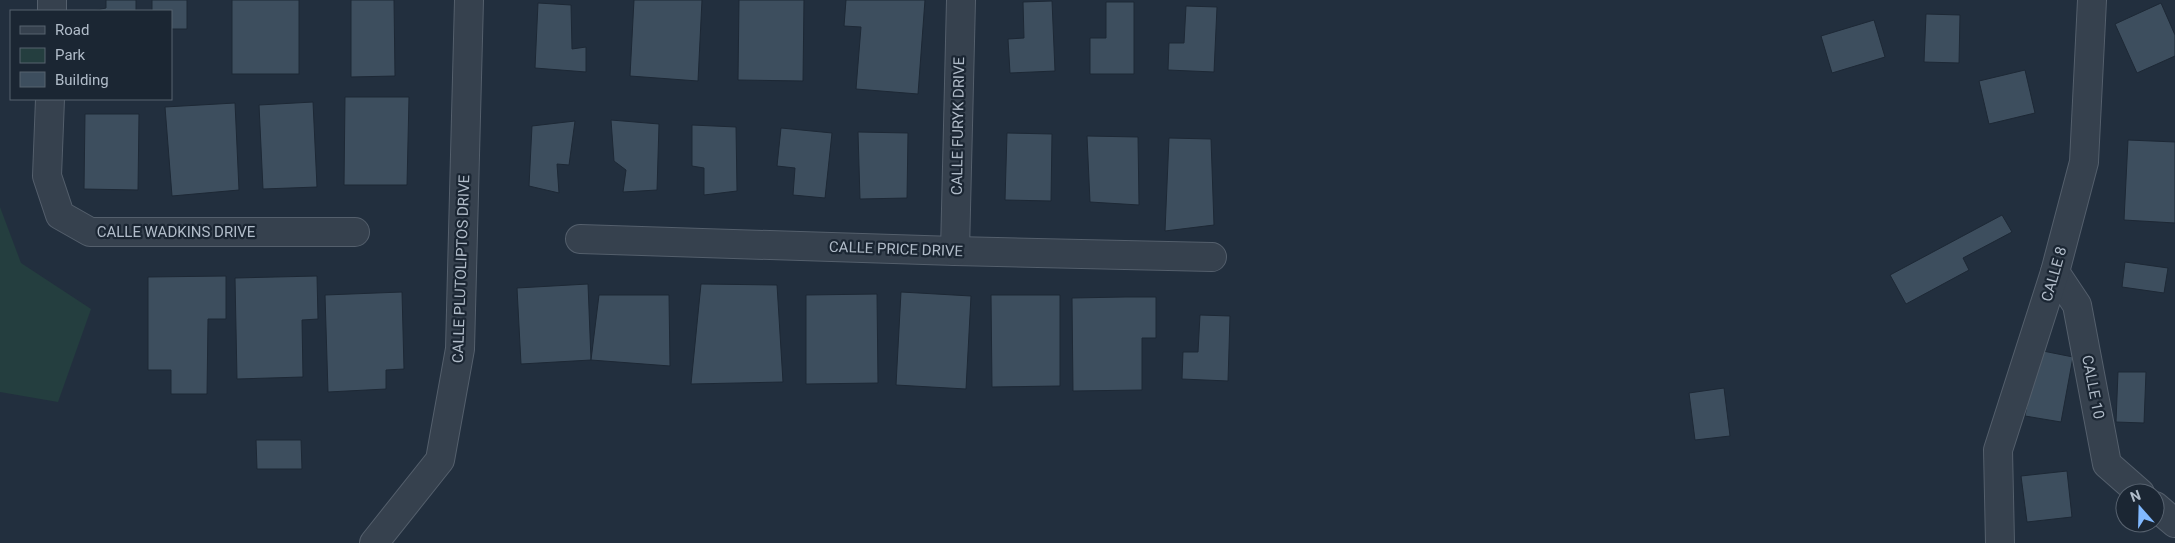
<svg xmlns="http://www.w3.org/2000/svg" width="2175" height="543" font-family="Roboto,sans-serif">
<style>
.green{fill:#243e3f}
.building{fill:#3d4e5e;stroke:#1d2835}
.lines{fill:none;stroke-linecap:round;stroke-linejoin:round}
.minor-casing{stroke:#545f6c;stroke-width:30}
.minor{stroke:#36414e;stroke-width:28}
.labels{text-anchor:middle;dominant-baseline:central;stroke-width:4.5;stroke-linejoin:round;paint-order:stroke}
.street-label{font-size:15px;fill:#b1bcc9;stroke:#1b2633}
</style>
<rect width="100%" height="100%" fill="#222f3e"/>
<path class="green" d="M0,207L21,263L91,309L58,402L0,392Z"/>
<g class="building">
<path d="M106,0H136V11H93L106,8Z"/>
<path d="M152,0H187V29H171V11H152Z"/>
<rect x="232" y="0" width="67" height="74"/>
<path d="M351,0H394L395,76L351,77Z"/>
<path d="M634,0H702L698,81L630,76Z"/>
<path d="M739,0H804L803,81L738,80Z"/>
<path d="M846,0H925L918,94L856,89L861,27L844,26Z"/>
<path d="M1052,1L1055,71L1010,73L1008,39L1024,38L1023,2Z"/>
<path d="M1106,2H1134V74H1090V38H1106Z"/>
<path d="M538,3L571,5L572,49L586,47V72L535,68Z"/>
<path d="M2161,3L2175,35V56L2137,73L2115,24Z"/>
<path d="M1186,6L1217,7L1214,72L1168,70L1169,43H1184Z"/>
<path d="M1926,14L1960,15L1959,63L1924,62Z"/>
<path d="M1874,20L1885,57L1832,73L1821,36Z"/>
<path d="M2025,70L2035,113L1989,124L1979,81Z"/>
<path d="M345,97H409L407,185H344Z"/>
<path d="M313,102L317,187L263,189L259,105Z"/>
<path d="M235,103L239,190L172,196L165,107Z"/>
<path d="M85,114H139L138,190L84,189Z"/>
<path d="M611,120L659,124L657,190L623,192L626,170L614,161Z"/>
<path d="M575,121L569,165L557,164L559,193L529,186L532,126Z"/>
<path d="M692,125L736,127L737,191L704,195V168L692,166Z"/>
<path d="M781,128L832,133L825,198L793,195L795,168L777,166Z"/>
<path d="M858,132L908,133L907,198L860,199Z"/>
<path d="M1007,133L1052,134L1051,201L1005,200Z"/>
<path d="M1087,136L1138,137L1139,205L1090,202Z"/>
<path d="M1169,138L1211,139L1214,225L1165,231Z"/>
<path d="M2128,140L2175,142V223L2124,220Z"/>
<path d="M2002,215L2012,232L1963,258L1969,270L1906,304L1890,275Z"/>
<path d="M2125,262L2168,268L2164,293L2122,287Z"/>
<path d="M226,276V319H208L207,394H171V370H148V277Z"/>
<path d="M317,276L318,319L302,320L303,377L237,379L235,278Z"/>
<path d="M588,284L591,360L521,364L517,288Z"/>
<path d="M701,284L777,285L783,382L691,384Z"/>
<path d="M402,292L404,369L386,370V389L328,392L325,295Z"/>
<path d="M901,292L971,296L966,389L896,385Z"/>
<path d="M877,294L878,383L806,384V295Z"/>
<path d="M599,295H669L670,366L591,360Z"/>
<path d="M991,295H1060V386L992,387Z"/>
<path d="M1125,297H1156V338H1142V390L1073,391L1072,298Z"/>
<path d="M1200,315L1230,316L1228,381L1182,379L1183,352H1198Z"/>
<path d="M2038,350L2073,357L2061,422L2025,416Z"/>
<path d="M2118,372H2146L2144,423L2116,422Z"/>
<path d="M1724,388L1730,436L1695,440L1689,393Z"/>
<path d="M256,440H301L302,469H257Z"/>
<path d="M2067,471L2072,517L2027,522L2021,476Z"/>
</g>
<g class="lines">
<defs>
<g id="minor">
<path d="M52,11V0"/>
<path d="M50,99L47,176L60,215L90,232H355"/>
<path d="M580,239L955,251L1212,257"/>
<path d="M955,251L961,0"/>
<path d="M2055,272L2077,305L2107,464L2140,493"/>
<path d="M2155,506L2175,523"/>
<path d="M374,543L440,460L460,349L469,0"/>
<path d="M2000,543L1998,450L2055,272L2084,162L2092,0"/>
</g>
</defs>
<use href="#minor" class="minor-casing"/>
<use href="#minor" class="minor"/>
</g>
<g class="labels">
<g class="street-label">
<text transform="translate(958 126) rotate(-89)">CALLE FURYK DRIVE</text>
<text x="176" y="232">CALLE WADKINS DRIVE</text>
<text transform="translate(896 249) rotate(2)">CALLE PRICE DRIVE</text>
<text transform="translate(461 269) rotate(-88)">CALLE PLUTOLIPTOS DRIVE</text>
<text transform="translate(2054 274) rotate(-74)">CALLE 8</text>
<text transform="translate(2093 387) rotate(79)">CALLE 10</text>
</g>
</g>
<rect x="10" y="10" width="162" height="90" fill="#1b2633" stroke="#57626f"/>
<rect x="20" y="26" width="25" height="8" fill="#36414e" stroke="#57626f"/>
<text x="55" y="35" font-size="15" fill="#b1bcc9">Road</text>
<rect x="20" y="48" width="25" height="15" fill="#243e3f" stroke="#57626f"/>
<text x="55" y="60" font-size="15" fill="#b1bcc9">Park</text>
<rect x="20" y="72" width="25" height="15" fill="#3d4e5e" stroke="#57626f"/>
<text x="55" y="85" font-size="15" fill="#b1bcc9">Building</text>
<g transform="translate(2140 508) rotate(340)"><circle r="24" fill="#1b2633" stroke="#57626f"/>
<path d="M0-4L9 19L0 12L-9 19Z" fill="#81b9ff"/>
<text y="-8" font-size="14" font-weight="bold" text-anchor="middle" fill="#b1bcc9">N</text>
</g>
</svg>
